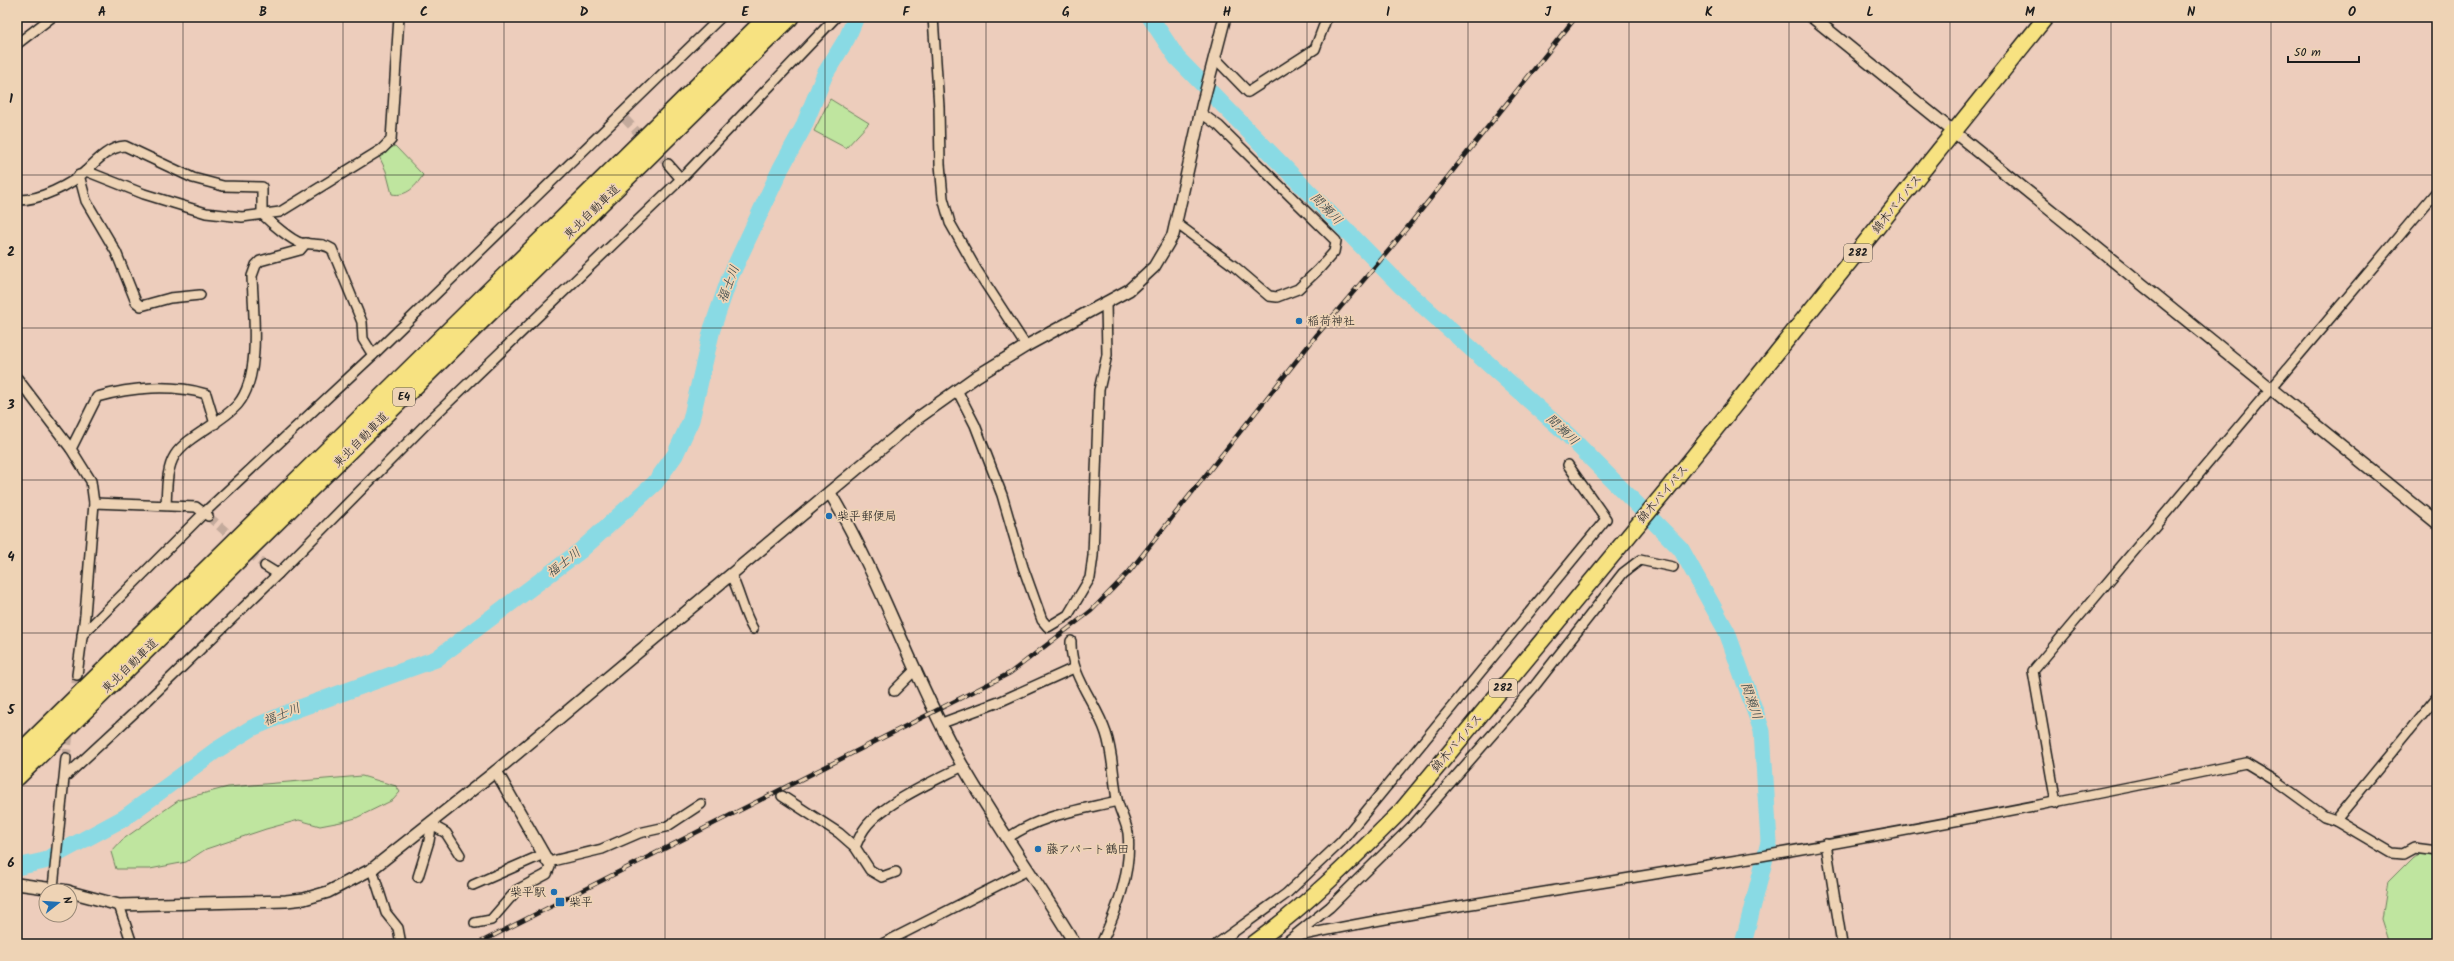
<svg xmlns="http://www.w3.org/2000/svg" width="2454" height="961" font-family="Kalam,'Klee One',sans-serif">
<style>
.green{fill:#bfe59f;stroke:#6e805e}
.lines{fill:none;stroke-linecap:round;stroke-linejoin:round}
.river{stroke:#89dae4;stroke-width:17}
.minor-tunnel{stroke:#c3aa9c;stroke-width:9;stroke-dasharray:9 4.5;stroke-linecap:butt}
.minor-casing{stroke:#1c1c1c;stroke-width:12}
.tertiary-casing{stroke:#1c1c1c;stroke-width:14}
.trunk-casing{stroke:#1c1c1c;stroke-width:18}
.motorway-casing{stroke:#1c1c1c;stroke-width:20}
.minor{stroke:#eed3b5;stroke-width:9}
.tertiary{stroke:#eed3b5;stroke-width:11}
.trunk{stroke:#f7e281;stroke-width:15}
.motorway{stroke:#f7e281;stroke-width:17}
.rail-casing{stroke:#1c1c1c;stroke-width:4.5}
.rail{stroke:#eed3b5;stroke-width:3;stroke-dasharray:9;stroke-linecap:butt}
.grid{fill:none;stroke:#1c1c1c;stroke-width:1;stroke-opacity:0.55}
.poi-dot{fill:#1f6fb2;stroke:#eed3b5;stroke-width:1.5}
.labels{text-anchor:middle;dominant-baseline:central;stroke-width:3.5;stroke-linejoin:round;paint-order:stroke}
.shield{fill:#eed3b5;stroke:#5b534a;stroke-width:1}
.shield-label{font-size:11px;font-weight:bold;fill:#1c1c1c}
.street-label{font-size:12px;fill:#1c1c1c;stroke:#eed3b5}
.poi-label{font-size:12px;fill:#1c1c1c;stroke:#eed3b5;text-anchor:start}
.water-label{font-size:13px;font-style:italic;fill:#324244;stroke:#eed3b5}
.neatline{fill:none;stroke:#1c1c1c;stroke-width:1.5}
.grid-label{font-size:13px;text-anchor:middle;font-weight:bold;fill:#1c1c1c}
</style>
<rect width="100%" height="100%" fill="#edcdbc"/>
<filter id="ink" filterUnits="userSpaceOnUse"><feTurbulence type="fractalNoise" baseFrequency=".025" numOctaves="2"/><feDisplacementMap in="SourceGraphic" scale="8" xChannelSelector="R" yChannelSelector="G"/><feConvolveMatrix kernelMatrix="1 2 1 2 8 2 1 2 1" color-interpolation-filters="sRGB"/></filter>
<g filter="url(#ink)">
<g class="green">
<path d="M830,99L869,123L846,148L814,131Z"/>
<path d="M395,146L423,175C416,186 407,197 392,194L386,171L378,154Z"/>
<path d="M362,776L396,786L400,792L393,800L356,818L341,822L320,826L299,820L266,829L206,849L186,862L150,869H116L111,852L122,840L179,800L228,787Z"/>
<path d="M2428,851L2437,855V944H2390L2382,919L2388,882L2413,857Z"/>
</g>
<g class="lines">
<g class="river">
<path d="M1150,17L1177,58L1402,287L1567,434L1681,549L1727,632L1762,731L1769,842L1743,944"/>
<path d="M17,867L44,861L124,818L215,751L252,728L297,709L436,659L580,551L655,483L675,455L691,420L712,329L730,277L781,168L803,128L825,74L847,38L856,17"/>
</g>
<g class="minor-tunnel">
<path d="M625,119L668,164"/>
<path d="M209,517L265,566"/>
<path d="M74,697L77,675"/>
<path d="M66,758L70,726"/>
</g>
<defs>
<g id="minor">
<path d="M933,17L939,107L940,164L943,198L950,223L976,269L1026,346"/>
<path d="M17,44L52,17"/>
<path d="M1214,57L1248,92L1315,49L1327,17"/>
<path d="M668,164L681,179"/>
<path d="M86,171L144,194L206,213L242,217L280,212L382,149L391,140L399,17"/>
<path d="M79,175L86,201L116,252L136,302L141,306L170,298L200,295"/>
<path d="M17,200C38,201 71,185 87,170C97,160 109,147 125,146L193,178L223,186L262,187V214C270,222 292,241 301,243C312,245 322,242 332,249L362,322L363,339L373,355"/>
<path d="M1176,223L1234,266L1269,296L1277,297L1298,289L1319,269L1334,252L1336,241L1219,126L1201,113"/>
<path d="M17,378L71,449L91,481L94,503L85,615L77,675"/>
<path d="M957,390L975,425L1002,495L1023,567L1042,620L1048,627L1068,615L1090,578L1093,556L1099,390L1107,355L1106,302"/>
<path d="M71,449L97,397C132,387 172,384 206,394L215,424"/>
<path d="M94,503L196,507L208,516"/>
<path d="M166,505C167,490 166,469 175,455C187,436 222,423 238,404C262,375 253,311 252,276L256,265L260,261L300,250L306,243"/>
<path d="M265,566L278,574"/>
<path d="M731,575C740,593 743,612 753,629"/>
<path d="M82,635L205,512L373,355L721,17"/>
<path d="M1071,641C1070,677 1095,700 1106,733C1113,754 1113,777 1117,799C1119,810 1126,821 1128,833C1132,871 1117,910 1101,944"/>
<path d="M894,691L916,669"/>
<path d="M942,723L999,702L1074,668"/>
<path d="M65,777L149,699L278,574L432,418L681,179L836,17"/>
<path d="M782,796L839,833L855,847"/>
<path d="M2056,803L2033,671L2437,191"/>
<path d="M2336,820L2437,697"/>
<path d="M432,821L437,828L446,833L460,855"/>
<path d="M1008,838C1040,815 1079,810 1117,801"/>
<path d="M1826,844L1842,944"/>
<path d="M372,869L386,913L398,928L401,944"/>
<path d="M896,872L882,877L870,870L855,847C858,841 861,833 865,828C882,804 936,780 963,766"/>
<path d="M418,877L429,841L432,821"/>
<path d="M473,885L544,854"/>
<path d="M53,888L66,758"/>
<path d="M119,905L132,944"/>
<path d="M475,923L491,920L517,890L547,874L550,867L548,862L602,849L639,833L666,827L701,804"/>
<path d="M1294,937C1437,907 1582,887 1726,862C1900,833 2074,799 2246,763L2276,781L2324,816L2336,820L2392,853L2403,854L2414,848L2437,851"/>
<path d="M882,944L1028,870"/>
<path d="M1217,944L1286,894L1341,842L1606,519L1568,465"/>
<path d="M1284,944L1330,907L1415,823L1533,688L1623,573L1640,560L1673,567"/>
</g>
<g id="tertiary">
<path d="M1812,17L2437,523"/>
<path d="M830,493C880,577 910,669 956,754C992,820 1037,880 1075,944"/>
<path d="M496,771L548,862"/>
<path d="M17,884L68,891"/>
<path d="M70,892L119,905L286,901L304,899L328,892L372,869L496,771L918,418L977,376L1026,346L1129,290L1154,267L1173,235L1202,106L1225,17"/>
</g>
<path id="trunk" d="M1253,944C1307,905 1354,858 1401,811L1665,492L2046,17"/>
<g id="motorway">
<path d="M17,756L768,17"/>
<path d="M17,777L790,17"/>
</g>
</defs>
<use href="#minor" class="minor-casing"/>
<use href="#tertiary" class="tertiary-casing"/>
<use href="#trunk" class="trunk-casing"/>
<use href="#motorway" class="motorway-casing"/>
<use href="#minor" class="minor"/>
<use href="#tertiary" class="tertiary"/>
<use href="#trunk" class="trunk"/>
<use href="#motorway" class="motorway"/>
<defs>
<path id="rail" d="M477,944L1010,673L1091,611L1129,572L1316,336L1390,249L1576,17"/>
</defs>
<use href="#rail" class="rail-casing"/>
<use href="#rail" class="rail"/>
</g>
</g>
<path class="grid" d="M183,17V944M343,17V944M504,17V944M665,17V944M825,17V944M986,17V944M1147,17V944M1307,17V944M1468,17V944M1629,17V944M1789,17V944M1950,17V944M2111,17V944M2271,17V944M17,175H2437M17,328H2437M17,480H2437M17,633H2437M17,786H2437"/>
<g class="poi-dot">
<circle cx="1299" cy="321" r="4"/>
<circle cx="829" cy="516" r="4"/>
<circle cx="1038" cy="849" r="4"/>
<circle cx="554" cy="892" r="4"/>
<rect x="555" y="897" width="10" height="10" rx="2"/>
</g>
<g class="labels">
<g class="shield">
<rect x="1844" y="244" width="28" height="18" rx="3"/>
<rect x="393" y="388" width="22" height="18" rx="3"/>
<rect x="1489" y="679" width="28" height="18" rx="3"/>
</g>
<g class="shield-label">
<text x="1858" y="253">282</text>
<text x="404" y="397">E4</text>
<text x="1503" y="688">282</text>
</g>
<g class="street-label">
<text transform="translate(1897 204) rotate(-51)">錦木バイパス</text>
<text transform="translate(592 212) rotate(-44)">東北自動車道</text>
<text transform="translate(361 440) rotate(-45)">東北自動車道</text>
<text transform="translate(1663 494) rotate(-50)">錦木バイパス</text>
<text transform="translate(130 666) rotate(-44)">東北自動車道</text>
<text transform="translate(1457 743) rotate(-50)">錦木バイパス</text>
</g>
<g class="poi-label">
<text x="1307" y="321">稲荷神社</text>
<text x="837" y="516">柴平郵便局</text>
<text x="1046" y="849">藤アパート鶴田</text>
<text x="546" y="892" text-anchor="end">柴平駅</text>
<text x="569" y="902">柴平</text>
</g>
<g class="water-label">
<text transform="translate(1326 209) rotate(46)">間瀬川</text>
<text transform="translate(729 284) rotate(-69)">福士川</text>
<text transform="translate(1562 430) rotate(43)">間瀬川</text>
<text transform="translate(564 563) rotate(-38)">福士川</text>
<text transform="translate(1751 701) rotate(71)">間瀬川</text>
<text transform="translate(282 715) rotate(-22)">福士川</text>
</g>
</g>
<rect width="2454" height="961" fill="none" stroke="#eed3b5" stroke-width="44"/>
<g transform="translate(58 903) rotate(73)"><circle r="19" fill="#eed3b5" stroke="#9a8a78"/>
<path d="M0-3L7 15L0 10L-7 15Z" fill="#1f6fb2"/>
<text y="-6" font-size="11" font-weight="bold" text-anchor="middle" fill="#1c1c1c">N</text>
</g>
<path d="M2288 56v6h71v-6" fill="none" stroke="#1c1c1c" stroke-width="2"/>
<text x="2294" y="56" font-size="12" fill="#1c1c1c" stroke="#eed3b5" stroke-width="3" paint-order="stroke">50 m</text>
<rect x="22" y="22" width="2410" height="917" class="neatline"/>
<g class="grid-label">
<text x="102" y="16">A</text>
<text x="263" y="16">B</text>
<text x="424" y="16">C</text>
<text x="584" y="16">D</text>
<text x="745" y="16">E</text>
<text x="906" y="16">F</text>
<text x="1066" y="16">G</text>
<text x="1227" y="16">H</text>
<text x="1388" y="16">I</text>
<text x="1548" y="16">J</text>
<text x="1709" y="16">K</text>
<text x="1870" y="16">L</text>
<text x="2030" y="16">M</text>
<text x="2191" y="16">N</text>
<text x="2352" y="16">O</text>
<text x="11" y="103">1</text>
<text x="11" y="256">2</text>
<text x="11" y="409">3</text>
<text x="11" y="561">4</text>
<text x="11" y="714">5</text>
<text x="11" y="867">6</text>
</g>
</svg>
